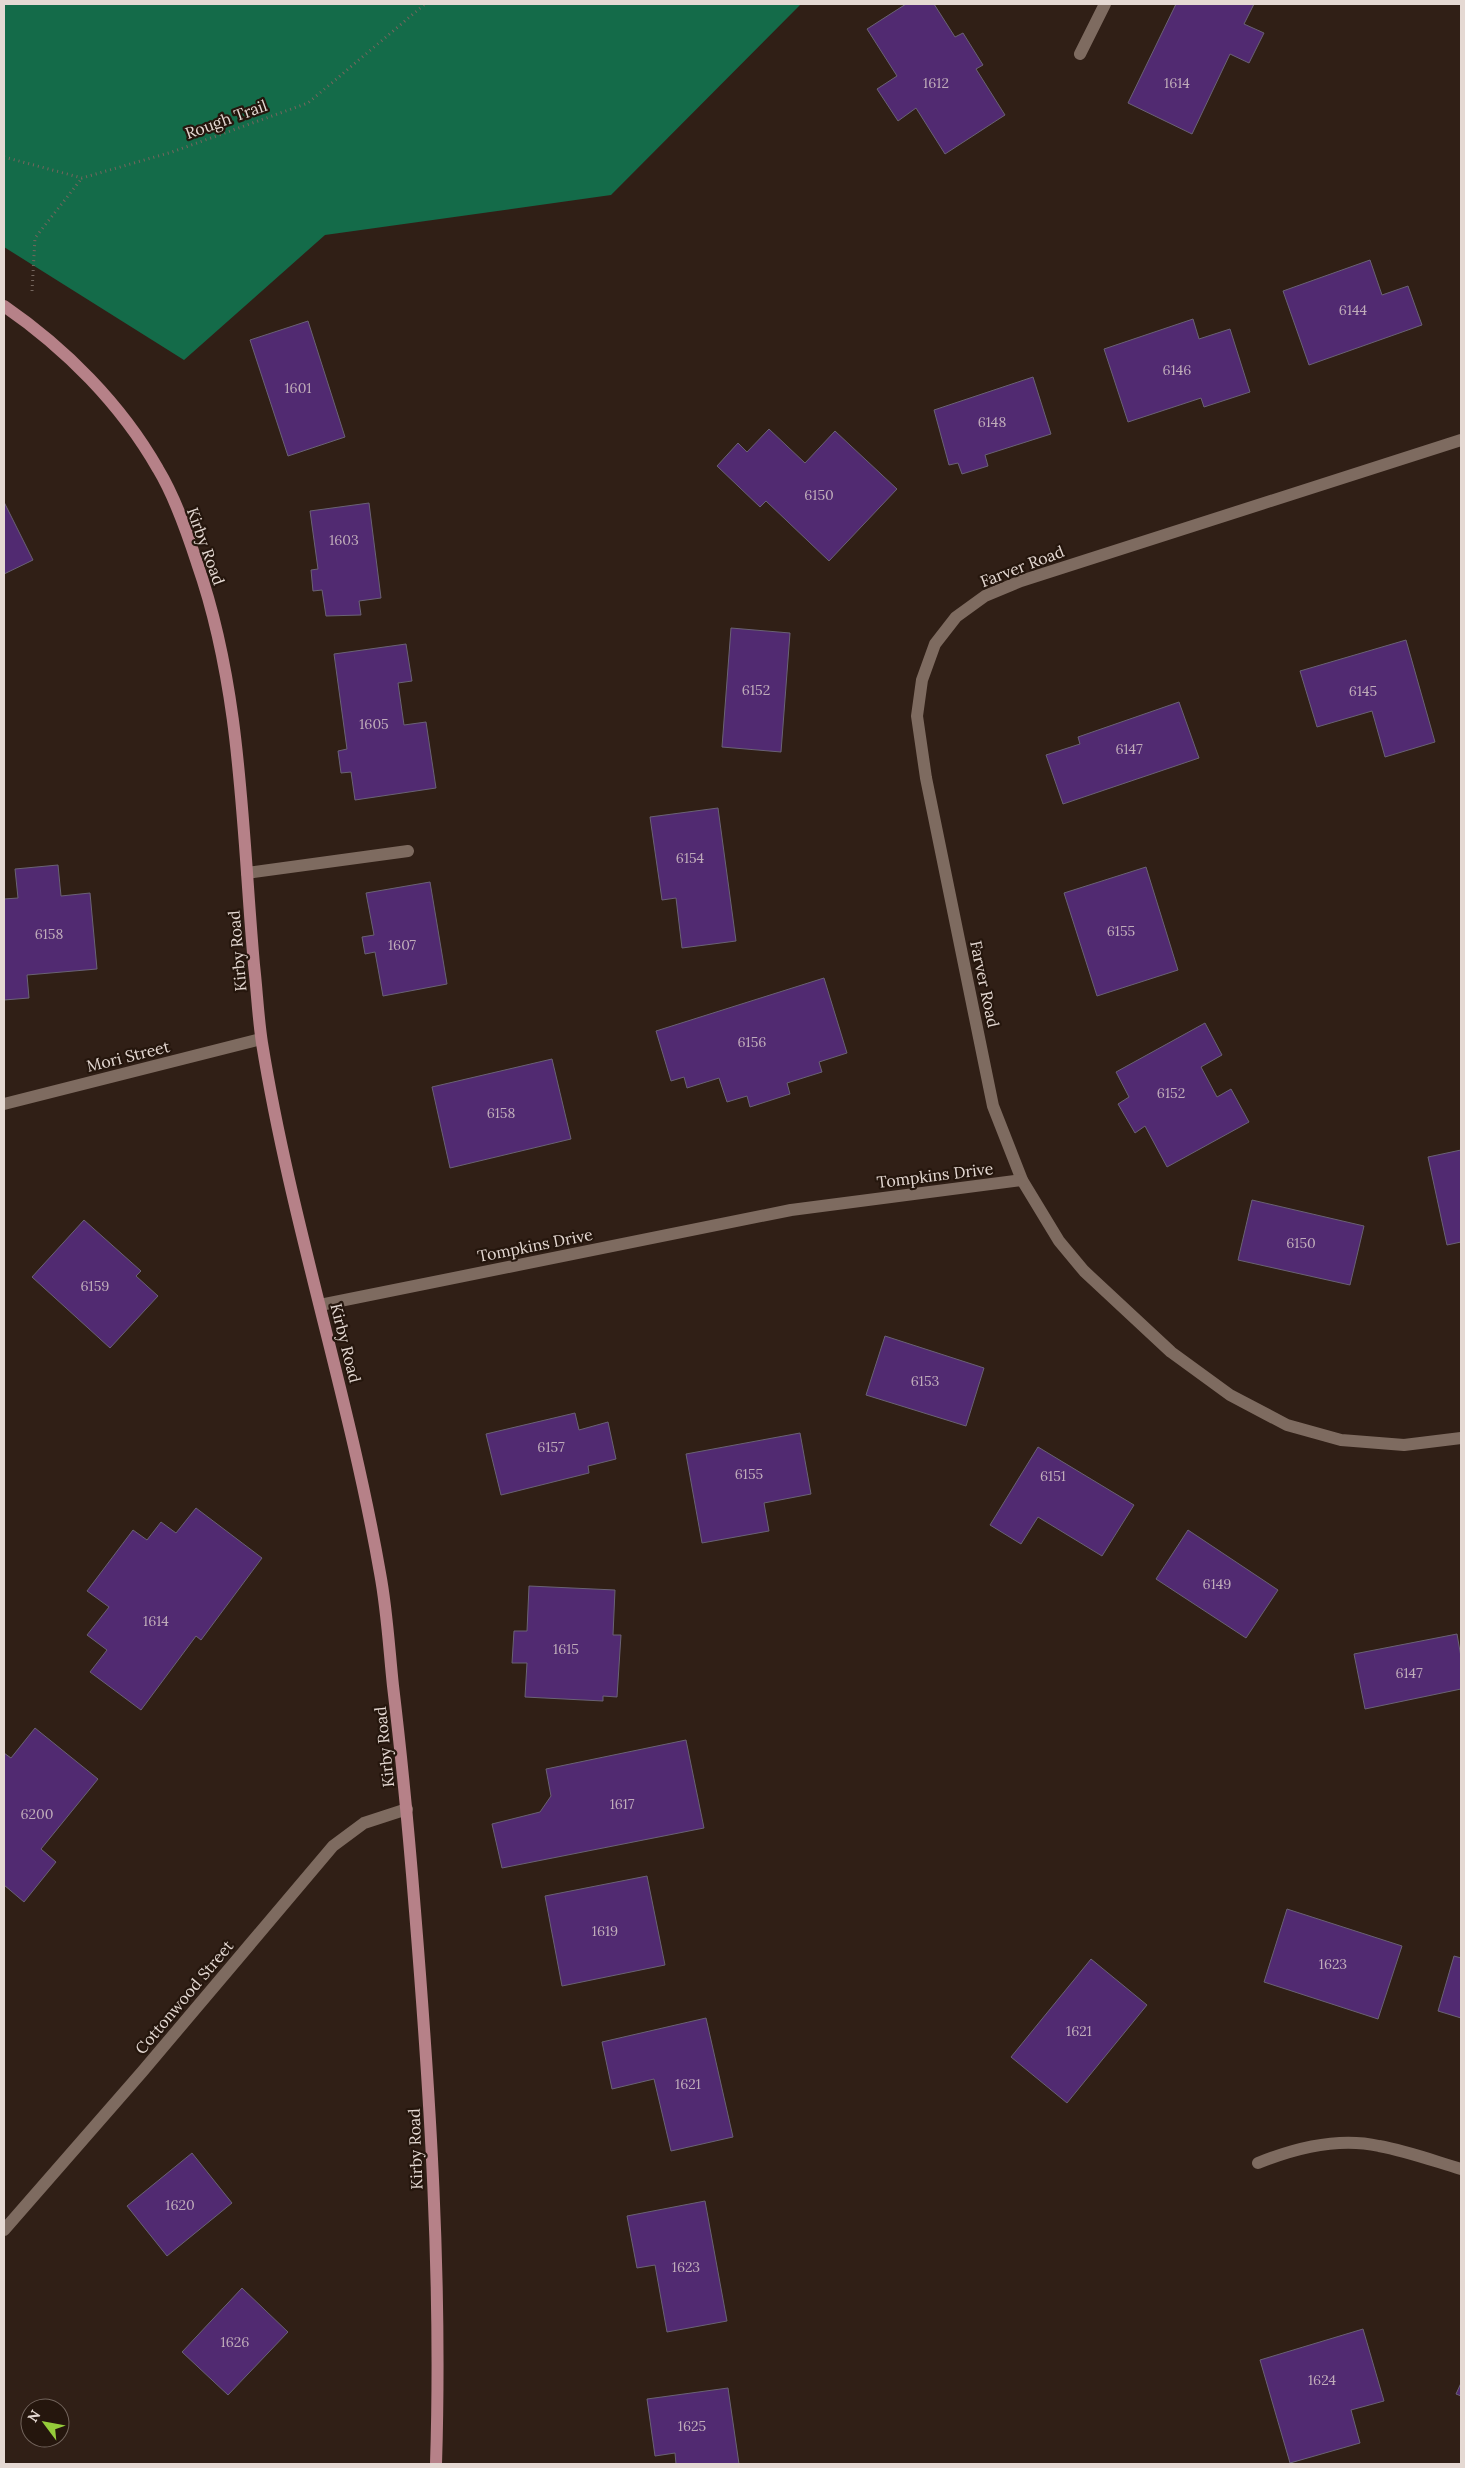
<svg xmlns="http://www.w3.org/2000/svg" width="1465" height="2468" font-family="Lora,serif">
<style>
.forest{fill:#146b49}
.building{fill:#512a71;stroke:#6a6274}
.lines{fill:none;stroke-linecap:round;stroke-linejoin:round}
.path{stroke:#75665e;stroke-width:3;stroke-dasharray:1 4;stroke-linecap:butt}
.minor{stroke:#7e6b60;stroke-width:12}
.major{stroke:#b68188;stroke-width:12}
.labels{text-anchor:middle;dominant-baseline:central;stroke-width:4.5;stroke-linejoin:round;paint-order:stroke}
.number-label{font-size:14px;fill:#c0adba}
.street-label{font-size:16px;fill:#e5d9d3;stroke:#25160d}
</style>
<rect width="100%" height="100%" fill="#301f16"/>
<path class="forest" d="M4,4H801L611,195L325,235L184,360L4,247Z"/>
<g class="building">
<path d="M906,4H934L955,37L963,33L983,65L976,69L1005,115L945,154L916,108L898,121L877,89L897,76L867,29Z"/>
<path d="M1176,4H1254L1244,24L1264,33L1249,63L1230,54L1192,134L1128,103Z"/>
<path d="M1370,260L1382,295L1408,286L1422,325L1309,365L1283,291Z"/>
<path d="M1193,319L1199,339L1230,329L1250,392L1204,407L1201,398L1128,422L1104,349Z"/>
<path d="M308,321L345,437L288,456L250,340Z"/>
<path d="M1033,377L1051,434L985,455L988,466L962,474L958,463L949,465L934,410Z"/>
<path d="M769,429L805,463L835,431L897,489L829,561L766,501L760,507L717,466L738,443L747,452Z"/>
<path d="M4,502L33,560L4,574Z"/>
<path d="M369,503L381,598L359,601L361,615L326,616L322,590L313,591L311,570L318,569L310,511Z"/>
<path d="M731,628L790,633L781,752L722,747Z"/>
<path d="M1406,640L1435,742L1385,757L1372,711L1317,727L1300,671Z"/>
<path d="M406,644L412,681L398,683L404,725L426,722L436,788L355,800L351,772L341,773L338,751L347,749L334,654Z"/>
<path d="M1179,702L1199,758L1063,804L1046,755L1080,744L1078,737Z"/>
<path d="M718,808L736,941L682,948L676,898L662,900L650,817Z"/>
<path d="M58,865L61,896L90,893L97,969L27,975L29,998L4,1000V899L18,898L15,869Z"/>
<path d="M1146,867L1178,970L1097,996L1064,893Z"/>
<path d="M430,882L447,984L383,996L375,952L365,954L362,937L374,935L366,893Z"/>
<path d="M824,978L847,1053L819,1062L822,1072L787,1083L790,1094L750,1107L747,1096L727,1102L719,1078L687,1088L684,1077L671,1081L656,1031Z"/>
<path d="M1205,1023L1222,1055L1201,1067L1217,1097L1231,1089L1249,1122L1167,1167L1145,1126L1135,1133L1118,1104L1129,1097L1116,1072Z"/>
<path d="M552,1059L571,1139L450,1168L432,1087Z"/>
<path d="M1461,1150V1242L1447,1245L1428,1157Z"/>
<path d="M1252,1200L1364,1226L1350,1285L1238,1260Z"/>
<path d="M84,1220L141,1271L136,1276L158,1296L110,1348L32,1277Z"/>
<path d="M885,1336L984,1368L966,1426L866,1395Z"/>
<path d="M575,1413L579,1430L608,1422L616,1459L588,1466L589,1473L501,1495L486,1434Z"/>
<path d="M800,1433L811,1494L764,1503L769,1531L702,1543L686,1454Z"/>
<path d="M1038,1447L1134,1505L1102,1556L1038,1517L1021,1544L990,1525Z"/>
<path d="M196,1508L262,1558L201,1640L196,1636L141,1710L90,1672L107,1650L87,1635L109,1607L87,1591L133,1530L147,1540L161,1522L176,1533Z"/>
<path d="M1188,1530L1278,1590L1246,1638L1156,1579Z"/>
<path d="M529,1586L615,1590L613,1635H621L617,1697L603,1696V1701L525,1697L527,1663H512L514,1631H527Z"/>
<path d="M1457,1634L1461,1657V1689L1365,1709L1354,1654Z"/>
<path d="M35,1728L98,1779L41,1849L56,1862L24,1902L4,1885V1753L11,1758Z"/>
<path d="M686,1740L704,1828L502,1868L492,1824L540,1812L551,1796L546,1769Z"/>
<path d="M647,1876L665,1965L562,1986L545,1896Z"/>
<path d="M1287,1909L1402,1946L1378,2019L1264,1982Z"/>
<path d="M1454,1956L1461,1958V2018L1438,2011Z"/>
<path d="M1091,1959L1147,2005L1067,2103L1011,2057Z"/>
<path d="M706,2018L733,2137L671,2151L654,2079L612,2089L602,2042Z"/>
<path d="M192,2153L232,2203L167,2256L127,2206Z"/>
<path d="M705,2201L727,2321L667,2332L655,2265L637,2268L627,2216Z"/>
<path d="M242,2288L288,2332L228,2395L182,2352Z"/>
<path d="M1363,2329L1384,2401L1351,2410L1360,2443L1290,2463L1260,2360Z"/>
<path d="M1461,2383V2396L1456,2394Z"/>
<path d="M728,2388L739,2464H676L675,2453L655,2456L647,2399Z"/>
</g>
<g class="lines">
<g class="path">
<path d="M4,157L82,178L172,152L308,103L425,4"/>
<path d="M32,291L35,238L82,178"/>
</g>
<g class="minor">
<path d="M1080,54L1105,4"/>
<path d="M1461,440L1021,581L985,596L956,617L935,644L922,680L917,716L926,778L993,1106L1022,1180L1059,1241L1084,1271L1171,1352L1230,1395L1287,1425L1341,1440L1404,1445L1461,1438"/>
<path d="M247,873L408,851"/>
<path d="M4,1104L261,1039"/>
<path d="M320,1305L791,1210L1022,1180"/>
<path d="M1258,2163C1295,2148 1339,2137 1379,2146C1407,2151 1434,2161 1461,2169"/>
<path d="M4,2230L142,2072L333,1846L364,1823L407,1809"/>
</g>
<path class="major" d="M4,306C65,348 121,404 158,469C175,497 187,532 197,563C242,691 242,831 254,965C257,991 258,1017 262,1043C291,1222 349,1395 380,1573C387,1610 389,1648 393,1686C402,1761 409,1835 415,1911C430,2095 442,2280 436,2464"/>
</g>
<g class="labels">
<g class="number-label">
<text x="936" y="83">1612</text>
<text x="1177" y="83">1614</text>
<text x="1353" y="310">6144</text>
<text x="1177" y="370">6146</text>
<text x="298" y="388">1601</text>
<text x="992" y="422">6148</text>
<text x="819" y="495">6150</text>
<text x="344" y="540">1603</text>
<text x="756" y="690">6152</text>
<text x="1363" y="691">6145</text>
<text x="374" y="724">1605</text>
<text x="1129" y="749">6147</text>
<text x="690" y="858">6154</text>
<text x="1121" y="931">6155</text>
<text x="49" y="934">6158</text>
<text x="402" y="945">1607</text>
<text x="752" y="1042">6156</text>
<text x="1171" y="1093">6152</text>
<text x="501" y="1113">6158</text>
<text x="1301" y="1243">6150</text>
<text x="95" y="1286">6159</text>
<text x="925" y="1381">6153</text>
<text x="551" y="1447">6157</text>
<text x="749" y="1474">6155</text>
<text x="1053" y="1476">6151</text>
<text x="1217" y="1584">6149</text>
<text x="156" y="1621">1614</text>
<text x="566" y="1649">1615</text>
<text x="1409" y="1673">6147</text>
<text x="622" y="1804">1617</text>
<text x="37" y="1814">6200</text>
<text x="605" y="1931">1619</text>
<text x="1333" y="1964">1623</text>
<text x="1079" y="2031">1621</text>
<text x="688" y="2084">1621</text>
<text x="180" y="2205">1620</text>
<text x="686" y="2267">1623</text>
<text x="235" y="2342">1626</text>
<text x="1322" y="2380">1624</text>
<text x="692" y="2426">1625</text>
</g>
<g class="street-label">
<text transform="translate(226 119) rotate(-20)">Rough Trail</text>
<text transform="translate(206 546) rotate(70)">Kirby Road</text>
<text transform="translate(1022 566) rotate(-21)">Farver Road</text>
<text transform="translate(237 951) rotate(-95)">Kirby Road</text>
<text transform="translate(985 984) rotate(78)">Farver Road</text>
<text transform="translate(128 1056) rotate(-14)">Mori Street</text>
<text transform="translate(935 1175) rotate(-7)">Tompkins Drive</text>
<text transform="translate(535 1245) rotate(-11)">Tompkins Drive</text>
<text transform="translate(346 1343) rotate(76)">Kirby Road</text>
<text transform="translate(384 1747) rotate(-96)">Kirby Road</text>
<text transform="translate(184 1997) rotate(-50)">Cottonwood Street</text>
<text transform="translate(415 2149) rotate(-92)">Kirby Road</text>
</g>
</g>
<rect width="1465" height="2468" fill="none" stroke="#e5d9d3" stroke-width="10"/>
<g transform="translate(45 2423) rotate(302)"><circle r="24" fill="#25160d" stroke="#72645c"/>
<path d="M0-4L9 19L0 12L-9 19Z" fill="#95cc3a"/>
<text y="-8" font-size="14" font-weight="bold" text-anchor="middle" fill="#e5d9d3">N</text>
</g>
</svg>
